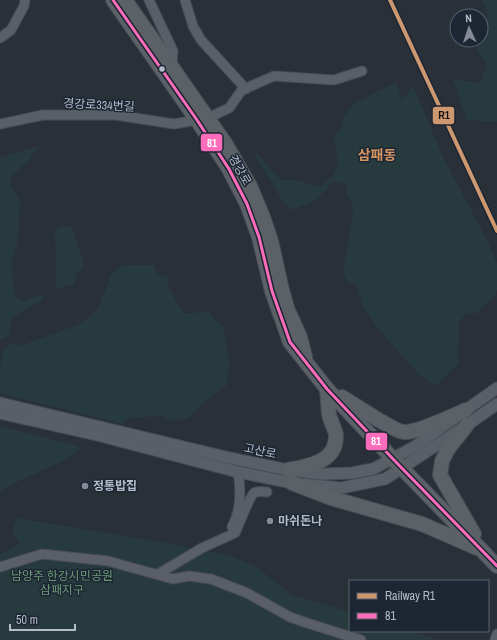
<svg xmlns="http://www.w3.org/2000/svg" width="497" height="640" font-family="'Archivo Narrow','Noto Sans KR',sans-serif">
<style>
.green{fill:#273a3e}
.lines{fill:none;stroke-linecap:round;stroke-linejoin:round}
.minor-casing{stroke:#484c53;stroke-width:11}
.tertiary-casing{stroke:#484c53;stroke-width:13}
.primary-casing{stroke:#484c55;stroke-width:16}
.minor{stroke:#5a5e66;stroke-width:9}
.tertiary{stroke:#5a5e66;stroke-width:11}
.primary{stroke:#5c6168;stroke-width:14}
.bus-1-casing{stroke:#1d2633;stroke-width:6}
.bus-1{stroke:#fb6dba;stroke-width:3}
.rail-1-casing{stroke:#1d2633;stroke-width:7}
.rail-1{stroke:#cd976f;stroke-width:4}
.bus-dot{fill:#b4bcc9;stroke:#1d2633;stroke-width:1.5}
.poi-dot{fill:#848b96;stroke:#1d2633;stroke-width:1.5}
.labels{text-anchor:middle;dominant-baseline:central;stroke-width:3;stroke-linejoin:round;paint-order:stroke}
.street-label{font-size:12px;fill:#b4bcc9;stroke:#1d2633}
.poi-label{font-size:12px;font-weight:bold;fill:#b4bcc9;stroke:#1d2633;text-anchor:start}
.park-label{font-size:12px;fill:#6b9a76;stroke:#1d2633}
.quarter-label{font-size:14px;font-weight:bold;fill:#d59563;stroke:#1d2633}
.line-badge{stroke:#1d2633;stroke-width:1.5}
.badge-label{font-size:11px;text-anchor:middle;font-weight:bold;fill:#fff}
.pale-badge-label{font-size:11px;text-anchor:middle;font-weight:bold;fill:#111}
</style>
<rect width="100%" height="100%" fill="#2a3038"/>
<g class="green">
<path d="M482,0H497V122L467,120L453,79L480,83L487,65L478,51L476,40H481V25L488,17L486,8Z"/>
<path d="M396,82L402,100L413,86L442,155L489,244L497,264V290L494,297L487,302L477,313L466,314L458,324L459,336L457,351L459,362L435,386L419,375L379,330L364,308L356,283H348L343,273L353,212L352,203L347,195L346,184L333,182L315,201L291,210L282,200L249,145L281,180C296,179 306,183 320,187L334,175L338,163L334,136L342,126L344,116L354,104Z"/>
<path d="M41,146L32,154L30,159L11,177V186L21,203L19,215L17,245L11,262L15,297L25,301L34,296L45,295L41,301L27,308L11,319L9,336L0,340V158L21,151Z"/>
<path d="M63,225L72,228L83,262V269L77,272L74,284L57,289L56,283L55,232L57,228Z"/>
<path d="M123,265H154L157,274L170,278L168,287L184,314L209,311L213,318L223,327L229,362L227,385L210,397L188,418L171,421L163,416L129,418L122,424L0,393V368L3,349L10,344L23,345L80,324L98,309L111,275Z"/>
<path d="M0,426L78,446L79,450L61,462L17,482L0,491Z"/>
<path d="M17,518L182,546L232,556L258,568L292,595L350,612V631H409L438,640H0V554L20,544L12,531Z"/>
</g>
<g class="lines">
<defs>
<g id="minor">
<path d="M149,0L173,51L172,65"/>
<path d="M185,0L193,26L201,40L246,89"/>
<path d="M0,38L11,30L24,6L25,0"/>
<path d="M0,124L43,115H116L174,124L208,118L229,108L242,90L274,76L334,80L362,71"/>
<path d="M232,527C241,511 241,490 238,472"/>
<path d="M0,567L42,554L108,561L173,579L189,576L211,579L247,593L290,617L307,623L361,640"/>
<path d="M158,574L202,548L235,533C239,525 249,497 254,493C258,491 262,491 267,492"/>
<path d="M495,640L497,634"/>
</g>
<g id="tertiary">
<path d="M0,403L230,458L288,470L322,474L352,473L373,469L414,447L497,388"/>
<path d="M0,413L97,435L238,472L292,483L341,488L385,479L467,425L497,404"/>
</g>
<g id="primary">
<path d="M113,0L197,120L229,169L247,204L259,237L272,291L290,342L327,389L393,459L497,566"/>
<path d="M125,0L225,143L250,186L263,217L271,241L281,286L287,308L300,337L305,357"/>
<path d="M342,397C352,403 395,432 404,432C417,433 452,416 466,410"/>
<path d="M467,425L448,449L442,461L440,475L474,534"/>
<path d="M288,470C309,466 337,462 336,435C335,428 330,421 329,414C328,406 328,397 327,389"/>
<path d="M292,483L331,498L422,524L477,548"/>
</g>
</defs>
<use href="#minor" class="minor-casing"/>
<use href="#tertiary" class="tertiary-casing"/>
<use href="#primary" class="primary-casing"/>
<use href="#minor" class="minor"/>
<use href="#tertiary" class="tertiary"/>
<use href="#primary" class="primary"/>
<defs>
<path id="bus-1" d="M113,0L197,120L229,169L247,204L259,237L272,291L290,342L327,389L393,459L497,566"/>
</defs>
<use href="#bus-1" class="bus-1-casing"/>
<use href="#bus-1" class="bus-1"/>
<defs>
<path id="rail-1" d="M390,0L497,231"/>
</defs>
<use href="#rail-1" class="rail-1-casing"/>
<use href="#rail-1" class="rail-1"/>
</g>
<circle class="bus-dot" cx="162" cy="69" r="3.5"/>
<g class="poi-dot">
<circle cx="85" cy="486" r="4"/>
<circle cx="270" cy="521" r="4"/>
</g>
<g class="labels">
<g class="street-label">
<text transform="translate(99 105) rotate(3)">경강로334번길</text>
<text transform="translate(240 170) rotate(60)">경강로</text>
<text transform="translate(260 451) rotate(12)">고산로</text>
</g>
<g class="poi-label">
<text x="93" y="486">정통밥집</text>
<text x="278" y="521">마쉬돈나</text>
</g>
<g class="park-label">
<text x="62" y="576">남양주 한강시민공원<tspan x="62" dy="14">삼패지구</tspan></text>
</g>
<g class="quarter-label">
<text x="377" y="155">삼패동</text>
</g>
</g>
<g class="line-badge">
<rect x="432" y="106" width="23" height="19" rx="4" fill="#cd976f"/>
<rect x="200" y="133" width="23" height="19" rx="4" fill="#fb6dba"/>
<rect x="365" y="432" width="23" height="19" rx="4" fill="#fb6dba"/>
</g>
<g class="badge-label">
<text x="212" y="147">81</text>
<text x="376" y="445">81</text>
</g>
<g class="pale-badge-label">
<text x="444" y="119">R1</text>
</g>
<rect x="349" y="580" width="140" height="52" fill="#1d2633" stroke="#59626f"/>
<rect x="357" y="593" width="20" height="6" fill="#cd976f" stroke="#59626f"/>
<text x="385" y="600" font-size="12" fill="#b4bcc9">Railway R1</text>
<rect x="357" y="613" width="20" height="6" fill="#fb6dba" stroke="#59626f"/>
<text x="385" y="620" font-size="12" fill="#b4bcc9">81</text>
<g transform="translate(469 28) rotate(357)"><circle r="19" fill="#1d2633" stroke="#59626f"/>
<path d="M0-3L7 15L0 10L-7 15Z" fill="#848b96"/>
<text y="-6" font-size="11" font-weight="bold" text-anchor="middle" fill="#b4bcc9">N</text>
</g>
<path d="M10 624v6h65v-6" fill="none" stroke="#b4bcc9" stroke-width="2"/>
<text x="16" y="624" font-size="12" fill="#b4bcc9" stroke="#1d2633" stroke-width="3" paint-order="stroke">50 m</text>
</svg>
